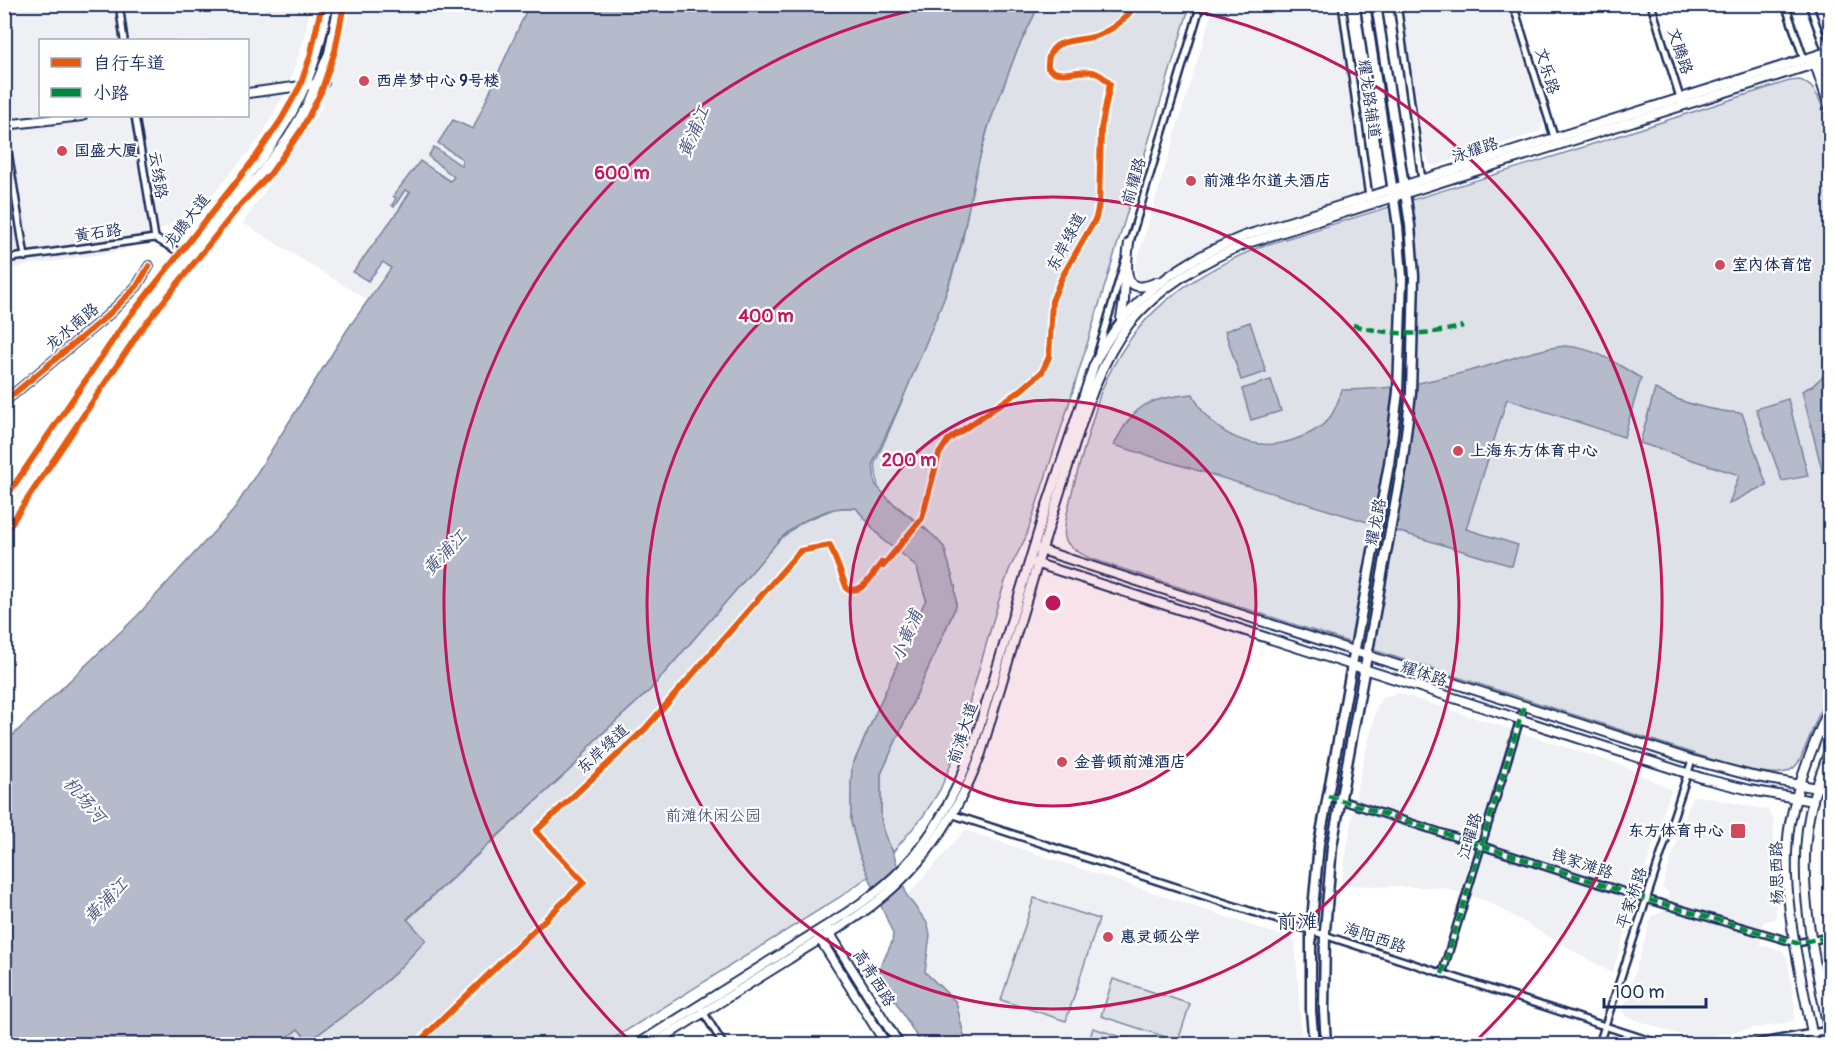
<svg xmlns="http://www.w3.org/2000/svg" width="1835" height="1049" font-family="Pangolin,'LXGW WenKai TC',sans-serif">
<style>
.built{fill:#eff0f4;fill-rule:evenodd}
.green{fill:#dee1e7;stroke:#7c88a2;stroke-width:1.5}
.water{fill:#b5bbca;stroke:#77839f;stroke-width:1.5}
.lines{fill:none;stroke-linecap:round;stroke-linejoin:round}
.street-casing{stroke:#1b2f5e;stroke-width:10}
.secondary-casing{stroke:#1b2f5e;stroke-width:12}
.primary-casing{stroke:#1b2f5e;stroke-width:13}
.street{stroke:#fff;stroke-width:5}
.secondary{stroke:#fff;stroke-width:8}
.primary{stroke:#fff;stroke-width:8}
.quiet{stroke:#00873e;stroke-width:4.5;stroke-dasharray:9 4.5;stroke-linecap:butt}
.cycleway-casing{stroke:#fff;stroke-width:10}
.cycleway{stroke:#e8590c;stroke-width:6}
.ring{fill:none;stroke:#c2185b;stroke-width:3}
.poi-dot{fill:#d1495b;stroke:#fff;stroke-width:2}
.labels{text-anchor:middle;dominant-baseline:central;stroke-width:4.5;stroke-linejoin:round;paint-order:stroke}
.street-label{font-size:16px;fill:#1b2f5e;stroke:#fff}
.poi-label{font-size:16px;font-weight:bold;fill:#1b2f5e;stroke:#fff;text-anchor:start}
.park-label{font-size:16px;fill:#4c5c80;stroke:#fff}
.water-label{font-size:18px;font-style:italic;fill:#49597e;stroke:#fff}
.quarter-label{font-size:20px;fill:#1b2f5e;stroke:#fff}
.centre{fill:#c2185b;stroke:#fff;stroke-width:3}
.ring-label{font-size:18px;text-anchor:middle;font-weight:bold;fill:#c2185b;stroke:#fff;stroke-width:4.5;stroke-linejoin:round;paint-order:stroke}
</style>
<rect width="100%" height="100%" fill="#fff"/>
<filter id="ink" filterUnits="userSpaceOnUse"><feTurbulence type="fractalNoise" baseFrequency=".0167" numOctaves="2"/><feDisplacementMap in="SourceGraphic" scale="12" xChannelSelector="R" yChannelSelector="G"/><feConvolveMatrix kernelMatrix="1 2 1 2 8 2 1 2 1" color-interpolation-filters="sRGB"/></filter>
<g filter="url(#ink)">
<g class="built">
<path d="M5,5H311L304,39L288,87L261,137L214,193L169,225L121,251L5,269ZM40,40H248V116H40Z"/>
<path d="M352,5H540L479,142L382,309L243,223L321,109Z"/>
<path d="M1214,5H1339L1365,192L1237,234L1198,253L1161,278L1144,282L1137,278L1135,267Z"/>
<path d="M1402,5H1508L1543,122L1541,131L1435,166L1431,165L1425,154Z"/>
<path d="M1398,693L1624,766L1671,790L1643,875L1639,880H1629L1624,898L1633,911L1612,973L1487,901L1445,888L1341,885L1357,787L1377,707L1382,697Z"/>
<path d="M1830,791V965L1820,869L1823,812L1828,793Z"/>
<path d="M1692,796H1700L1768,810L1771,815L1774,821L1773,865L1776,919L1763,922L1760,945L1782,950L1787,957L1795,1007L1794,1020L1786,1023L1702,1037H1691L1674,1033L1625,1016L1623,1011L1652,916L1664,911L1669,893L1662,887Z"/>
<path d="M965,830L1295,940L1302,1044H966L956,1002L925,972L926,964L907,896Z"/>
</g>
<g class="green">
<path d="M1039,5H1190L1068,407L1026,537L1009,570L999,600L953,759L940,790L924,815L893,852L885,836L881,818V774L956,606L955,586L944,547L925,528L888,499L878,489L875,463L899,408L948,288L962,243L973,181L990,121L1017,50Z"/>
<path d="M1800,80C1821,87 1824,115 1830,134V687L1800,760C1797,765 1793,770 1786,772C1765,778 1714,760 1692,753L1089,558C1081,553 1068,548 1065,538C1060,521 1094,418 1100,394C1131,316 1186,277 1262,246L1568,152L1789,81Z"/>
<path d="M836,508H856L884,541L908,558L917,568L926,599L852,767L851,822L859,853L869,876L840,897L605,1044H279L298,1029L309,1041L366,999L396,972L407,920L576,764L594,741L649,691L779,540L802,522Z"/>
<path d="M1034,898L1099,919L1066,1021L1001,1000Z"/>
<path d="M1113,979L1190,1004L1178,1041L1101,1016Z"/>
<path d="M1093,1028L1144,1044H1088Z"/>
</g>
<g class="water">
<path d="M529,5H1039L1016,53L988,127L976,172L961,245L944,299L906,391L873,463L875,484L891,502L935,537L944,547L955,586L956,606L881,774V818L885,836L893,852L907,896L928,924L930,935L925,972L956,1002L966,1044H921L887,987L879,970L892,942L893,934L859,853L851,822V784L852,767L926,599L917,568L907,558L884,541L856,508C829,505 798,521 779,540L649,691L594,741L576,764L407,919L426,940L396,972L366,999L309,1041L298,1029L279,1044H5L4,723L13,735L137,616L233,511L347,330L391,268L383,262L368,281L353,272L398,211L410,192L405,190L394,207L392,205L396,198L393,196L420,161L450,181L454,177L428,156L434,147L462,166V159L438,143L453,120L473,129Z"/>
<path d="M1250,322L1266,372L1241,380L1225,331Z"/>
<path d="M1565,346C1595,348 1616,363 1641,378L1624,437L1507,399L1466,529L1518,545L1512,566L1114,445C1135,403 1147,399 1193,394C1211,436 1258,456 1301,437C1312,433 1324,426 1331,416C1336,408 1339,399 1342,390C1394,390 1434,381 1484,367C1511,359 1536,349 1565,346Z"/>
<path d="M1830,370V473L1823,474L1802,391L1812,386Z"/>
<path d="M1271,380L1281,411L1251,420L1242,389Z"/>
<path d="M1655,389C1683,404 1710,411 1742,413L1767,486L1755,490L1729,504L1739,475L1640,443Z"/>
<path d="M1788,399L1808,476L1782,481L1756,409Z"/>
</g>
<g class="lines">
<defs>
<g id="street">
<path d="M119,4L124,40"/>
<path d="M1342,4L1369,197"/>
<path d="M1397,4L1422,180"/>
<path d="M1513,4L1555,140"/>
<path d="M1651,4L1681,101"/>
<path d="M1785,4L1804,59"/>
<path d="M1809,4L1826,52"/>
<path d="M135,116L155,238"/>
<path d="M4,127L25,257"/>
<path d="M1129,245L1201,4"/>
<path d="M4,259L155,238L184,255"/>
<path d="M1098,352L1125,260"/>
<path d="M1328,796L1646,899L1796,943L1830,937"/>
<path d="M951,814L1660,1044"/>
<path d="M1442,974L1524,706"/>
<path d="M702,1010L723,1044"/>
<path d="M1599,1044L1692,760"/>
<path d="M1751,1044L1829,1030"/>
</g>
<g id="secondary">
<path d="M1824,58L1822,61L1830,85"/>
<path d="M1811,62L1815,64L1830,109"/>
<path d="M248,93L324,83"/>
<path d="M4,125L82,116"/>
<path d="M1129,243C1126,267 1121,298 1157,282"/>
<path d="M1121,318L1124,301L1125,270"/>
<path d="M4,402L108,315L137,286L149,266"/>
<path d="M4,510L129,324L260,161C299,109 317,69 328,4"/>
<path d="M4,524L135,329L236,200L257,178L288,138L306,107L329,53L339,4"/>
<path d="M1038,549L1692,760L1752,776L1817,788"/>
<path d="M1035,563L1705,779L1750,790L1813,801"/>
<path d="M1830,749C1820,774 1811,801 1807,829C1798,899 1818,971 1830,1040"/>
<path d="M827,929L899,1044"/>
<path d="M818,936L886,1044"/>
<path d="M638,1044C689,1012 740,980 792,947C830,923 871,901 903,868C936,833 957,792 973,747L1042,520L1094,365C1125,301 1178,262 1244,236L1830,51"/>
<path d="M653,1044C698,1016 744,987 789,959C813,943 839,929 863,912C921,871 956,818 981,753C1008,661 1035,569 1064,479C1081,426 1095,368 1129,324C1159,287 1204,260 1248,243L1830,59"/>
<path d="M1814,1044C1802,976 1778,892 1790,823C1798,782 1813,744 1830,707"/>
</g>
<g id="primary">
<path d="M1314,1044L1311,1011V931L1319,844L1389,464L1398,392L1402,277L1398,226L1365,4"/>
<path d="M1326,1044L1324,1010L1325,931L1332,846L1402,466L1411,393L1414,276L1410,225L1376,4"/>
</g>
</defs>
<use href="#street" class="street-casing"/>
<use href="#secondary" class="secondary-casing"/>
<use href="#primary" class="primary-casing"/>
<use href="#street" class="street"/>
<use href="#secondary" class="secondary"/>
<use href="#primary" class="primary"/>
<g class="quiet">
<path d="M1353,325C1390,335 1425,337 1463,326"/>
<path d="M1328,796L1646,899L1796,943L1830,937"/>
<path d="M1442,974L1524,706"/>
</g>
<defs>
<g id="cycleway">
<path d="M4,402L108,315L137,286L149,266"/>
<path d="M4,500L126,321L255,158L281,120L300,86L310,57L322,4"/>
<path d="M4,534L140,331L241,204L271,173L302,129L321,92L335,51L344,4"/>
<path d="M883,566L922,518L939,454L948,440L1021,390L1042,372L1049,357L1052,301L1062,277L1096,218L1099,203L1101,129L1110,84C1089,57 1065,84 1048,68C1046,36 1075,43 1096,36C1112,30 1126,19 1136,4"/>
<path d="M419,1044L424,1037L584,882L536,831L645,729L800,551L830,545L847,589C864,594 872,575 882,562"/>
</g>
</defs>
<use href="#cycleway" class="cycleway-casing"/>
<use href="#cycleway" class="cycleway"/>
</g>
</g>
<circle cx="1053" cy="603" r="203" fill="#c2185b" fill-opacity=".12"/>
<g class="ring">
<circle cx="1053" cy="603" r="203"/>
<circle cx="1053" cy="603" r="406"/>
<path d="M630 1041A609 609 0 0 1 937 5M1169 5A609 609 0 0 1 1476 1041"/>
</g>
<g class="poi-dot">
<circle cx="364" cy="81" r="6"/>
<circle cx="62" cy="151" r="6"/>
<circle cx="1191" cy="181" r="6"/>
<circle cx="1720" cy="265" r="6"/>
<circle cx="1458" cy="451" r="6"/>
<circle cx="1062" cy="762" r="6"/>
<rect x="1730" y="823" width="16" height="16" rx="3"/>
<circle cx="1108" cy="937" r="6"/>
</g>
<g class="labels">
<g class="street-label">
<text transform="translate(1680 51) rotate(72)">文腾路</text>
<text transform="translate(1547 71) rotate(73)">文乐路</text>
<text transform="translate(1369 99) rotate(82)">耀龙路辅道</text>
<text transform="translate(1475 150) rotate(-18)">泳耀路</text>
<text transform="translate(158 175) rotate(81)">云绣路</text>
<text transform="translate(1134 181) rotate(-73)">前耀路</text>
<text transform="translate(187 221) rotate(-52)">龙腾大道</text>
<text transform="translate(98 233) rotate(-8)">黄石路</text>
<text transform="translate(1066 242) rotate(-62)">东岸绿道</text>
<text transform="translate(72 327) rotate(-40)">龙水南路</text>
<text transform="translate(1376 522) rotate(-79)">耀龙路</text>
<text transform="translate(1424 674) rotate(18)">耀体路</text>
<text transform="translate(963 733) rotate(-72)">前滩大道</text>
<text transform="translate(603 749) rotate(-43)">东岸绿道</text>
<text transform="translate(1470 836) rotate(-73)">江曜路</text>
<text transform="translate(1582 864) rotate(18)">钱家滩路</text>
<text transform="translate(1777 873) rotate(-91)">杨思西路</text>
<text transform="translate(1632 898) rotate(-72)">平家桥路</text>
<text transform="translate(1375 938) rotate(18)">海阳西路</text>
<text transform="translate(874 978) rotate(58)">高青西路</text>
</g>
<g class="poi-label">
<text x="376" y="81">西岸梦中心 9号楼</text>
<text x="74" y="151">国盛大厦</text>
<text x="1203" y="181">前滩华尔道夫酒店</text>
<text x="1732" y="265">室内体育馆</text>
<text x="1470" y="451">上海东方体育中心</text>
<text x="1074" y="762">金普顿前滩酒店</text>
<text x="1724" y="831" text-anchor="end">东方体育中心</text>
<text x="1120" y="937">惠灵顿公学</text>
</g>
<g class="park-label">
<text x="713" y="816">前滩休闲公园</text>
</g>
<g class="water-label">
<text transform="translate(694 132) rotate(-67)">黄浦江</text>
<text transform="translate(445 553) rotate(-46)">黄浦江</text>
<text transform="translate(907 636) rotate(-67)">小黄浦</text>
<text transform="translate(84 800) rotate(49)">机场河</text>
<text transform="translate(106 901) rotate(-46)">黄浦江</text>
</g>
<g class="quarter-label">
<text x="1297" y="921">前滩</text>
</g>
</g>
<circle cx="1053" cy="603" r="9" class="centre"/>
<g class="ring-label">
<text x="622" y="179">600 m</text>
<text x="766" y="322">400 m</text>
<text x="909" y="466">200 m</text>
</g>
<rect width="1835" height="1049" fill="none" stroke="#fff" stroke-width="24"/>
<rect x="12" y="12" width="1811" height="1025" fill="none" stroke="#1b2f5e" stroke-width="2" filter="url(#ink)"/>
<rect x="39" y="39" width="210" height="78" fill="#ffffff" stroke="#a4acbf" stroke-width="1.5"/>
<rect x="51" y="58" width="30" height="9" fill="#e8590c" stroke="#a4acbf" stroke-width="1.5"/>
<text x="93" y="69" font-size="18" fill="#1b2f5e">自行车道</text>
<rect x="51" y="88" width="30" height="9" fill="#00873e" stroke="#a4acbf" stroke-width="1.5"/>
<text x="93" y="99" font-size="18" fill="#1b2f5e">小路</text>
<path d="M1604 998v9h102v-9" fill="none" stroke="#1b2f5e" stroke-width="3"/>
<text x="1613" y="998" font-size="18" fill="#1b2f5e" stroke="#ffffff" stroke-width="4.5" paint-order="stroke">100 m</text>
</svg>
